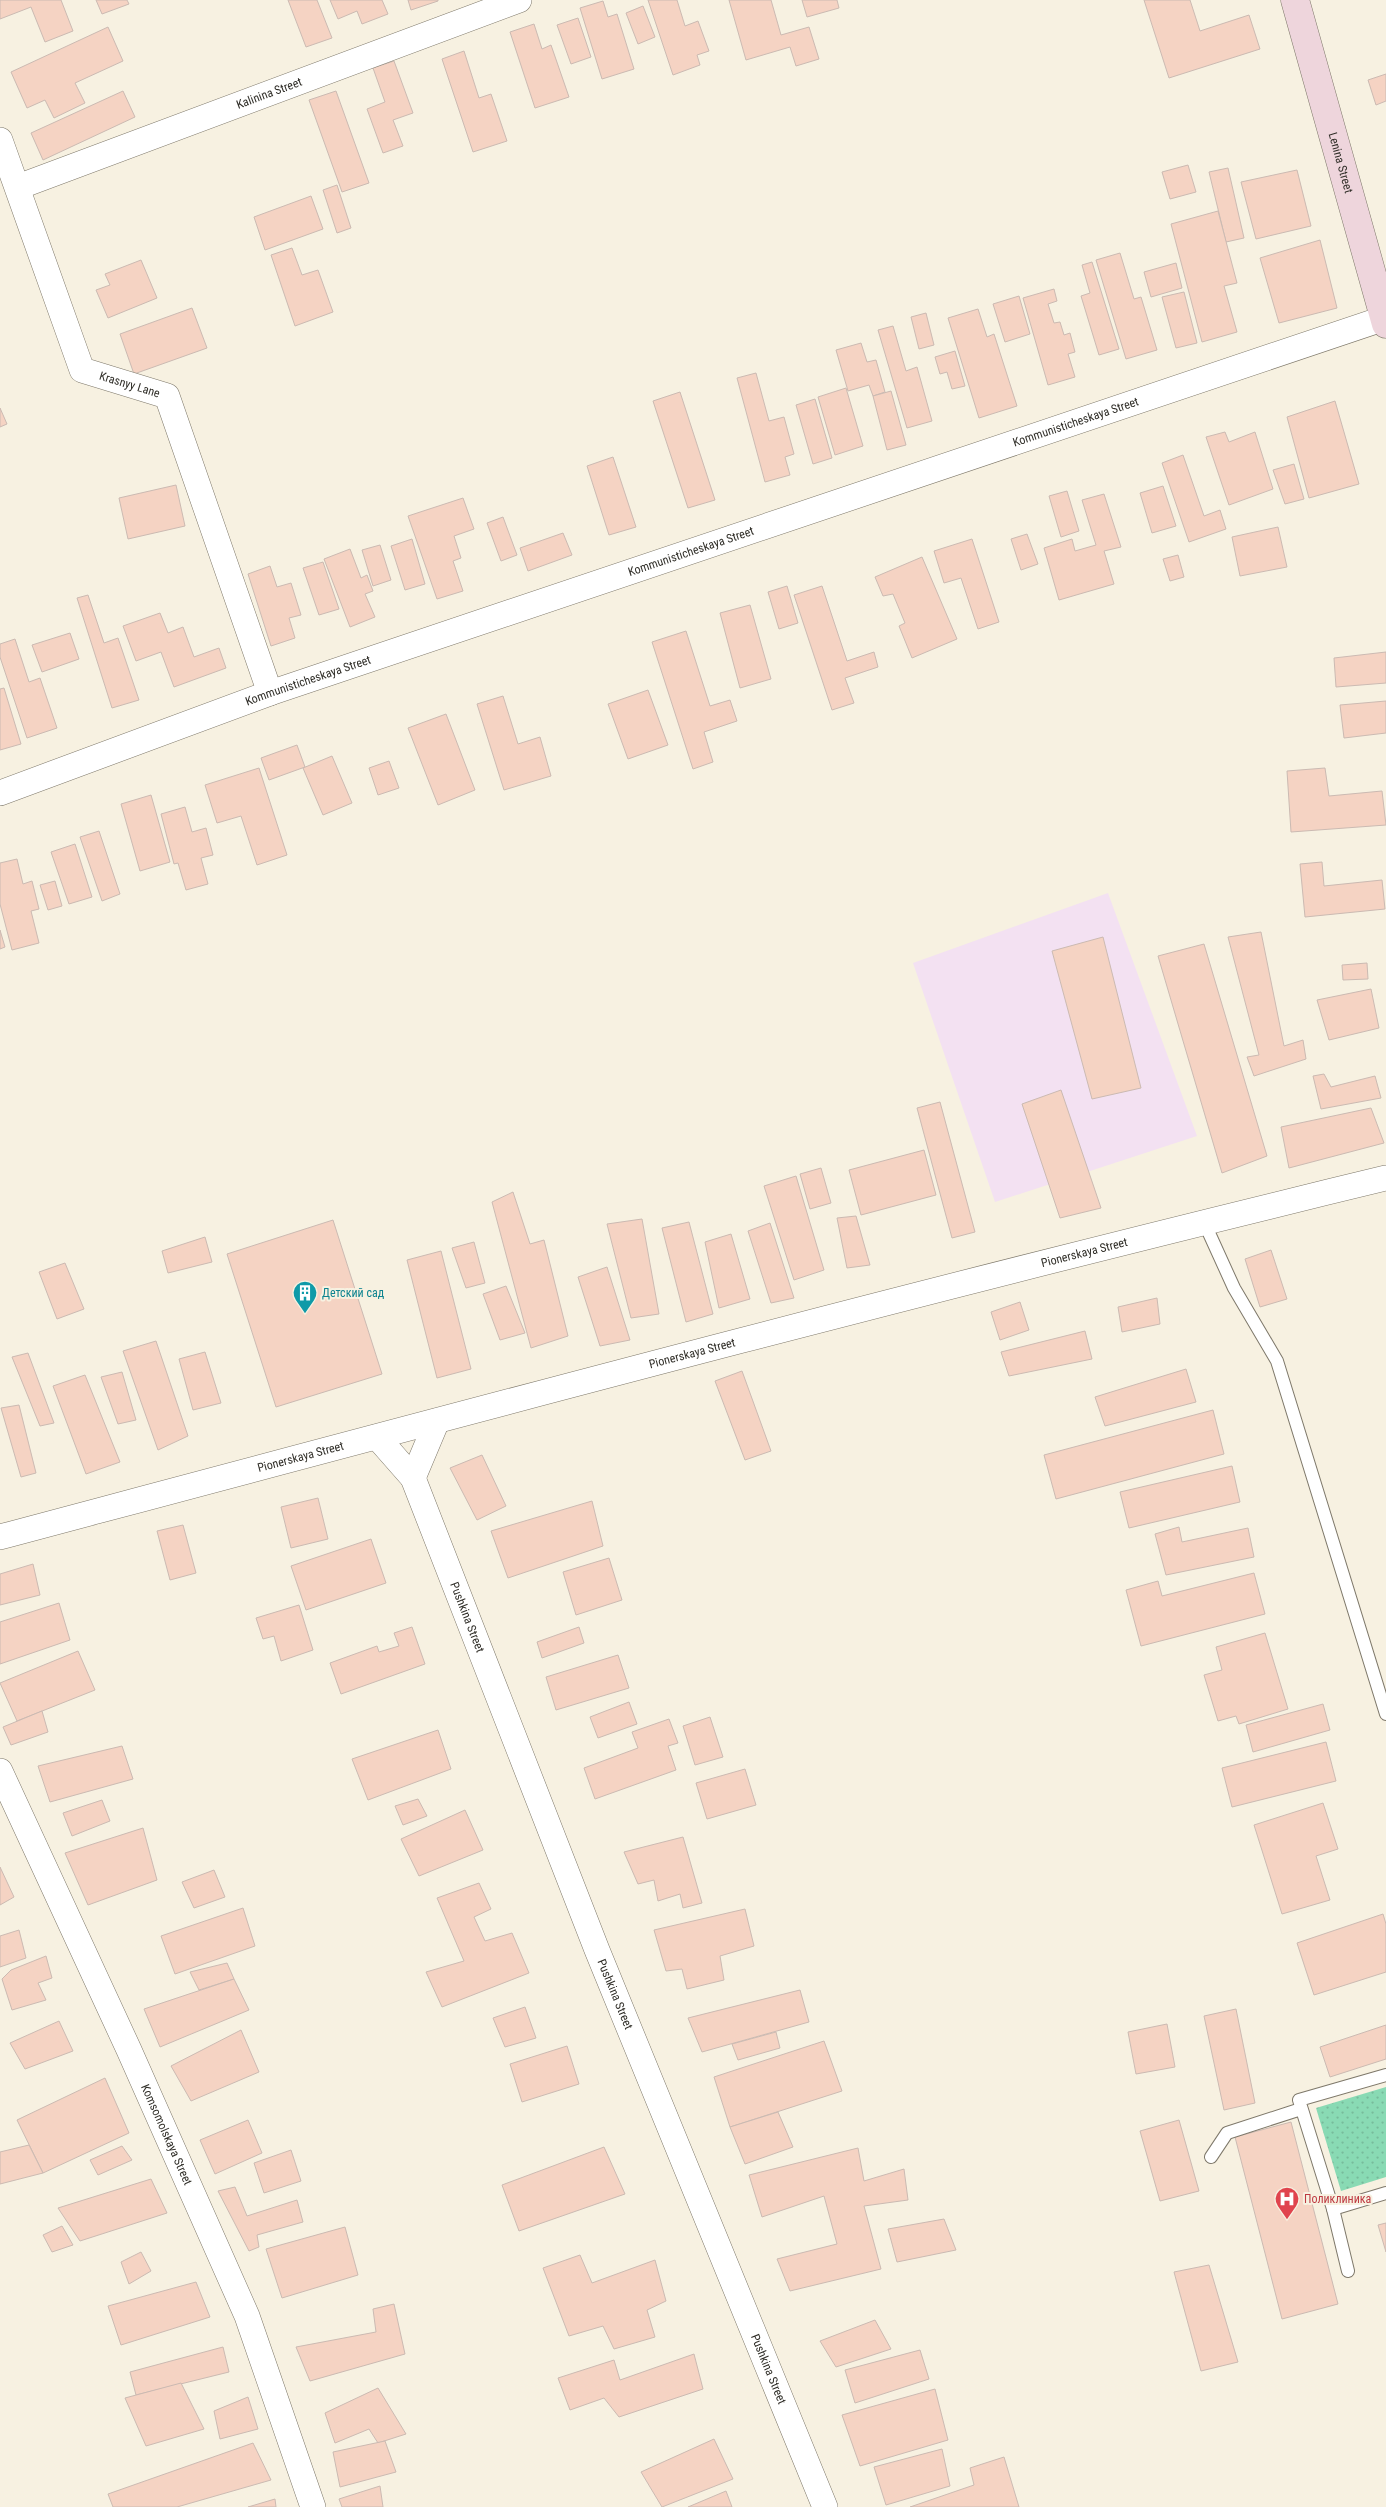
<svg xmlns="http://www.w3.org/2000/svg" width="1386" height="2507" font-family="'Roboto Condensed',sans-serif">
<style>
.commercial{fill:#f3e1f2}
.green{fill:url(#green-dots)}
.building{fill:#f5d3c3;stroke:#cbbab2}
.lines{fill:none;stroke-linecap:round;stroke-linejoin:round}
.lane-casing{stroke:#7e786a;stroke-width:14}
.street-casing{stroke:#7e786a;stroke-width:26}
.secondary-casing{stroke:#7e786a;stroke-width:29}
.lane{stroke:#fff;stroke-width:12}
.street{stroke:#fff;stroke-width:25}
.secondary{stroke:#eed5dc;stroke-width:28}
.labels{text-anchor:middle;dominant-baseline:central;stroke-width:4;stroke-linejoin:round;paint-order:stroke}
.street-label{font-size:12px;fill:#312f29;stroke:#f7f1e1}
.culture-label{font-size:12px;fill:#0d838f;stroke:#f7f1e1;text-anchor:start}
.health-label{font-size:12px;fill:#be3a42;stroke:#f7f1e1;text-anchor:start}
</style>
<defs>
<pattern id="green-dots" width="8" height="8" patternUnits="userSpaceOnUse" patternTransform="scale(1.25)"><rect width="8" height="8" fill="#89dab4"/><path d="M2 2h.1M6 6h.1" fill="none" stroke="#77bb9b" stroke-width="1.8" stroke-linecap="round"/></pattern>
</defs>
<rect width="100%" height="100%" fill="#f7f1e1"/>
<path class="commercial" d="M1108,893L1197,1136L995,1202L913,963Z"/>
<path class="green" d="M1386,2087V2177L1341,2191L1316,2108Z"/>
<g class="building">
<path d="M0,0H61L73,31L45,42L31,7L0,19Z"/>
<path d="M96,0H127L129,4L102,14Z"/>
<path d="M288,0H317L332,38L306,47Z"/>
<path d="M330,0H382L388,14L362,24L357,11L338,19Z"/>
<path d="M408,0H438V1L411,10Z"/>
<path d="M648,0H677L685,26L698,21L709,51L697,55L700,65L673,75Z"/>
<path d="M729,0H771L781,35L809,27L819,59L796,66L790,47L746,60Z"/>
<path d="M802,0H837L839,8L807,17Z"/>
<path d="M1144,0H1190L1200,31L1249,15L1260,49L1169,78Z"/>
<path d="M603,1L608,17L617,14L634,69L602,79L580,8Z"/>
<path d="M643,6L655,37L638,44L626,13Z"/>
<path d="M578,18L591,57L571,64L557,25Z"/>
<path d="M534,24L542,49L551,45L569,97L535,108L510,32Z"/>
<path d="M108,27L123,61L75,83L85,103L54,118L45,100L27,108L11,72Z"/>
<path d="M464,51L479,98L491,94L507,141L473,152L442,59Z"/>
<path d="M394,61L413,113L393,120L403,146L383,153L367,109L385,102L373,68Z"/>
<path d="M1386,74V101L1376,105L1368,80Z"/>
<path d="M123,91L135,117L43,160L31,133Z"/>
<path d="M336,91L369,183L342,192L309,100Z"/>
<path d="M1188,165L1196,192L1170,199L1162,172Z"/>
<path d="M1228,168L1244,238L1226,242L1209,172Z"/>
<path d="M1297,170L1311,226L1256,239L1241,182Z"/>
<path d="M337,185L351,228L337,233L323,190Z"/>
<path d="M311,196L323,229L265,250L254,217Z"/>
<path d="M1218,211L1237,283L1224,286L1237,332L1202,342L1171,224Z"/>
<path d="M1320,240L1337,308L1279,323L1260,258Z"/>
<path d="M292,248L302,275L318,270L333,312L295,326L271,255Z"/>
<path d="M1120,253L1134,299L1141,297L1157,350L1126,359L1096,260Z"/>
<path d="M141,260L157,298L108,318L96,290L110,285L105,274Z"/>
<path d="M1092,262L1119,349L1099,355L1081,296L1090,293L1082,265Z"/>
<path d="M1176,263L1182,288L1151,297L1144,272Z"/>
<path d="M1054,289L1057,301L1048,304L1054,323L1060,322L1064,335L1070,333L1075,352L1068,354L1075,377L1048,385L1023,298Z"/>
<path d="M1184,292L1197,343L1176,348L1162,297Z"/>
<path d="M1019,296L1030,334L1005,342L993,304Z"/>
<path d="M192,308L207,348L134,374L120,334Z"/>
<path d="M978,309L987,337L994,334L1017,406L979,418L948,318Z"/>
<path d="M926,313L934,345L919,349L911,317Z"/>
<path d="M893,326L906,371L917,367L932,421L907,428L878,330Z"/>
<path d="M861,343L867,362L876,360L885,392L873,396L869,385L848,391L836,350Z"/>
<path d="M955,351L965,386L952,389L947,372L940,374L935,357Z"/>
<path d="M756,373L769,421L784,417L794,454L785,457L790,475L765,482L737,378Z"/>
<path d="M846,388L863,446L835,455L818,397Z"/>
<path d="M891,391L906,445L887,450L873,396Z"/>
<path d="M680,392L715,500L688,508L653,401Z"/>
<path d="M815,399L832,458L813,464L796,405Z"/>
<path d="M1335,401L1359,484L1309,498L1287,417Z"/>
<path d="M0,408L7,424L0,427Z"/>
<path d="M1225,432L1229,442L1255,432L1273,489L1229,505L1206,437Z"/>
<path d="M1183,455L1204,516L1220,510L1226,529L1189,542L1162,463Z"/>
<path d="M613,457L636,527L609,535L587,466Z"/>
<path d="M1294,464L1304,499L1285,504L1273,470Z"/>
<path d="M176,485L185,526L128,539L119,498Z"/>
<path d="M1163,486L1176,526L1152,533L1140,493Z"/>
<path d="M1067,491L1079,531L1061,537L1049,496Z"/>
<path d="M1104,494L1121,547L1104,551L1114,584L1059,600L1044,548L1072,539L1075,551L1096,545L1082,500Z"/>
<path d="M463,498L474,529L454,536L461,558L453,561L463,591L437,599L408,516Z"/>
<path d="M503,517L517,555L501,561L487,523Z"/>
<path d="M1278,527L1287,567L1240,576L1232,537Z"/>
<path d="M563,533L572,555L528,571L520,548Z"/>
<path d="M1027,534L1038,564L1021,570L1011,539Z"/>
<path d="M412,539L425,584L405,590L391,546Z"/>
<path d="M972,539L999,622L978,629L961,578L944,583L934,551Z"/>
<path d="M380,545L391,580L373,586L362,550Z"/>
<path d="M350,549L361,578L367,575L373,591L365,594L375,617L350,627L324,559Z"/>
<path d="M1178,555L1184,577L1170,581L1163,559Z"/>
<path d="M922,557L957,639L912,658L899,626L905,623L893,594L883,596L875,577Z"/>
<path d="M323,562L339,609L319,615L303,568Z"/>
<path d="M270,566L277,587L291,583L301,615L289,618L295,638L271,646L248,574Z"/>
<path d="M787,586L798,623L779,629L768,592Z"/>
<path d="M822,586L847,661L874,652L878,667L845,678L854,703L832,710L794,595Z"/>
<path d="M88,595L104,643L118,638L139,700L112,708L77,598Z"/>
<path d="M750,605L771,679L740,688L720,613Z"/>
<path d="M160,613L168,633L183,627L194,657L219,648L226,668L174,687L161,652L136,661L123,626Z"/>
<path d="M686,631L710,706L730,700L737,721L704,732L713,762L693,769L652,642Z"/>
<path d="M70,633L79,659L42,672L32,645Z"/>
<path d="M15,639L29,682L40,678L57,728L27,738L0,657V644Z"/>
<path d="M1386,652V683L1336,687L1334,658Z"/>
<path d="M4,688L21,744L0,750V689Z"/>
<path d="M648,690L668,745L628,759L608,704Z"/>
<path d="M503,696L518,744L540,737L551,776L504,790L477,704Z"/>
<path d="M1386,701V733L1344,738L1340,705Z"/>
<path d="M446,714L475,790L438,805L408,728Z"/>
<path d="M297,745L305,767L269,780L261,758Z"/>
<path d="M332,756L352,803L323,815L303,768Z"/>
<path d="M389,761L399,788L378,795L369,768Z"/>
<path d="M259,768L287,855L257,865L241,816L217,823L205,785Z"/>
<path d="M1325,768L1329,796L1382,791L1386,825L1291,832L1287,771Z"/>
<path d="M151,795L170,862L140,871L121,804Z"/>
<path d="M185,807L192,832L206,828L213,855L201,858L208,884L186,890L178,863L174,864L161,814Z"/>
<path d="M99,831L120,894L102,901L80,837Z"/>
<path d="M75,844L92,897L69,904L51,852Z"/>
<path d="M17,859L23,884L32,881L39,909L31,911L39,943L12,950L0,904V863Z"/>
<path d="M1322,862L1324,886L1382,880L1385,909L1305,917L1300,864Z"/>
<path d="M55,881L62,906L48,910L40,885Z"/>
<path d="M0,930L5,947L0,949Z"/>
<path d="M1261,932L1284,1046L1303,1040L1306,1059L1254,1076L1247,1057L1259,1055L1228,937Z"/>
<path d="M1103,937L1141,1088L1092,1099L1052,951Z"/>
<path d="M1204,944L1267,1156L1222,1173L1158,956Z"/>
<path d="M1367,963L1368,979L1343,980L1342,965Z"/>
<path d="M1371,989L1379,1028L1329,1040L1317,1000Z"/>
<path d="M1324,1074L1331,1087L1375,1076L1381,1098L1321,1109L1313,1076Z"/>
<path d="M1061,1090L1101,1208L1060,1218L1022,1104Z"/>
<path d="M940,1102L975,1232L952,1238L917,1108Z"/>
<path d="M1371,1108L1384,1143L1289,1168L1281,1127Z"/>
<path d="M924,1150L936,1195L861,1215L849,1170Z"/>
<path d="M821,1168L831,1203L810,1209L800,1174Z"/>
<path d="M796,1176L824,1270L794,1280L764,1186Z"/>
<path d="M513,1192L530,1244L544,1240L568,1336L531,1348L492,1202Z"/>
<path d="M856,1216L870,1265L847,1268L837,1218Z"/>
<path d="M642,1219L659,1314L631,1318L607,1224Z"/>
<path d="M333,1220L382,1374L276,1407L227,1254Z"/>
<path d="M689,1222L713,1314L686,1322L662,1228Z"/>
<path d="M770,1223L794,1298L771,1303L748,1231Z"/>
<path d="M731,1234L750,1299L719,1308L705,1242Z"/>
<path d="M205,1237L212,1262L168,1273L162,1251Z"/>
<path d="M474,1242L485,1283L466,1288L452,1248Z"/>
<path d="M1271,1250L1287,1299L1260,1307L1245,1259Z"/>
<path d="M441,1251L471,1369L437,1378L407,1260Z"/>
<path d="M65,1263L84,1309L57,1319L39,1272Z"/>
<path d="M607,1267L630,1340L600,1346L578,1277Z"/>
<path d="M506,1286L525,1333L500,1340L483,1294Z"/>
<path d="M1157,1298L1160,1324L1122,1332L1118,1307Z"/>
<path d="M1020,1302L1029,1330L1000,1340L991,1312Z"/>
<path d="M1085,1331L1092,1359L1009,1376L1001,1352Z"/>
<path d="M156,1341L188,1436L158,1450L123,1351Z"/>
<path d="M205,1352L221,1403L193,1410L179,1359Z"/>
<path d="M28,1353L54,1423L40,1426L12,1357Z"/>
<path d="M1186,1369L1196,1402L1105,1426L1095,1397Z"/>
<path d="M742,1371L771,1451L745,1460L715,1381Z"/>
<path d="M122,1372L136,1420L118,1424L101,1377Z"/>
<path d="M85,1375L120,1462L86,1474L53,1386Z"/>
<path d="M19,1405L36,1473L21,1477L1,1408Z"/>
<path d="M1213,1410L1224,1454L1056,1499L1044,1455Z"/>
<path d="M482,1455L506,1506L477,1520L450,1468Z"/>
<path d="M1232,1466L1240,1502L1129,1528L1120,1492Z"/>
<path d="M318,1498L328,1539L291,1548L281,1507Z"/>
<path d="M592,1501L603,1546L508,1578L491,1531Z"/>
<path d="M183,1525L196,1573L170,1580L157,1531Z"/>
<path d="M1179,1527L1182,1542L1248,1528L1254,1557L1166,1575L1155,1534Z"/>
<path d="M371,1539L386,1583L306,1610L291,1566Z"/>
<path d="M609,1558L622,1600L576,1615L563,1572Z"/>
<path d="M33,1564L40,1595L0,1605V1574Z"/>
<path d="M1254,1573L1265,1614L1141,1646L1126,1590L1158,1581L1162,1596Z"/>
<path d="M59,1603L70,1640L0,1664V1622Z"/>
<path d="M299,1605L313,1650L281,1661L274,1636L263,1639L256,1618Z"/>
<path d="M412,1627L425,1664L341,1694L330,1663L377,1646L379,1652L399,1646L394,1633Z"/>
<path d="M579,1627L584,1643L542,1658L537,1642Z"/>
<path d="M1265,1633L1288,1709L1239,1724L1236,1716L1218,1721L1204,1675L1222,1670L1216,1647Z"/>
<path d="M78,1651L95,1690L17,1721L0,1683Z"/>
<path d="M618,1655L629,1688L556,1710L546,1677Z"/>
<path d="M629,1702L637,1724L598,1738L590,1717Z"/>
<path d="M1323,1704L1330,1730L1253,1752L1246,1725Z"/>
<path d="M42,1711L48,1732L11,1745L3,1727Z"/>
<path d="M710,1717L723,1757L695,1765L683,1726Z"/>
<path d="M669,1719L678,1743L668,1746L676,1770L595,1799L584,1768L638,1748L632,1732Z"/>
<path d="M438,1730L451,1769L368,1800L352,1759Z"/>
<path d="M1326,1742L1336,1781L1232,1807L1222,1768Z"/>
<path d="M122,1746L133,1779L50,1802L38,1766Z"/>
<path d="M745,1769L756,1805L707,1819L696,1783Z"/>
<path d="M418,1799L427,1816L403,1825L395,1806Z"/>
<path d="M102,1800L110,1821L72,1836L63,1813Z"/>
<path d="M1323,1803L1338,1849L1316,1856L1330,1900L1282,1914L1254,1825Z"/>
<path d="M465,1810L483,1850L419,1876L401,1839Z"/>
<path d="M143,1828L157,1880L88,1905L65,1853Z"/>
<path d="M683,1837L702,1903L683,1908L680,1894L658,1901L654,1880L638,1884L624,1852Z"/>
<path d="M0,1867L14,1897L0,1905Z"/>
<path d="M214,1870L225,1897L194,1908L182,1882Z"/>
<path d="M479,1883L491,1909L474,1917L485,1941L512,1933L529,1973L442,2007L426,1972L464,1961L437,1898Z"/>
<path d="M243,1908L255,1946L175,1974L161,1936Z"/>
<path d="M745,1909L754,1946L720,1956L724,1980L687,1989L682,1969L666,1971L654,1930Z"/>
<path d="M1383,1914L1386,1924V1972L1314,1995L1297,1943Z"/>
<path d="M19,1930L26,1958L0,1967V1936Z"/>
<path d="M46,1956L52,1978L38,1983L46,2000L12,2010L2,1979L11,1970Z"/>
<path d="M227,1963L234,1979L199,1990L190,1972Z"/>
<path d="M234,1979L249,2010L160,2047L144,2009Z"/>
<path d="M800,1990L809,2022L702,2052L688,2018Z"/>
<path d="M525,2007L536,2038L505,2047L493,2018Z"/>
<path d="M1236,2009L1255,2103L1224,2110L1204,2016Z"/>
<path d="M59,2021L73,2051L25,2069L10,2043Z"/>
<path d="M1167,2024L1175,2067L1136,2074L1128,2032Z"/>
<path d="M1386,2025V2059L1330,2077L1320,2047Z"/>
<path d="M241,2030L259,2072L191,2101L171,2066Z"/>
<path d="M776,2032L780,2048L738,2060L732,2044Z"/>
<path d="M824,2041L842,2091L730,2127L714,2077Z"/>
<path d="M567,2046L579,2084L522,2102L510,2064Z"/>
<path d="M105,2078L129,2133L43,2173L17,2120Z"/>
<path d="M778,2112L793,2147L745,2164L730,2127Z"/>
<path d="M248,2120L262,2153L215,2174L200,2140Z"/>
<path d="M1179,2120L1199,2191L1160,2201L1140,2131Z"/>
<path d="M1291,2122L1338,2304L1282,2319L1235,2137Z"/>
<path d="M29,2145L43,2173L0,2184V2152Z"/>
<path d="M122,2146L132,2160L98,2175L90,2160Z"/>
<path d="M604,2147L625,2194L519,2231L502,2185Z"/>
<path d="M858,2148L864,2181L904,2169L908,2200L864,2206L881,2269L790,2291L777,2259L837,2244L824,2196L762,2217L749,2175Z"/>
<path d="M291,2150L301,2181L264,2193L254,2163Z"/>
<path d="M151,2179L167,2213L80,2241L58,2208Z"/>
<path d="M235,2187L247,2216L297,2200L303,2222L257,2235L259,2247L249,2251L218,2191Z"/>
<path d="M944,2219L956,2250L897,2262L888,2229Z"/>
<path d="M1386,2223V2252L1378,2225Z"/>
<path d="M62,2226L73,2245L52,2252L43,2235Z"/>
<path d="M345,2227L358,2275L282,2298L266,2249Z"/>
<path d="M141,2252L151,2271L129,2284L121,2262Z"/>
<path d="M580,2255L592,2283L655,2260L666,2301L647,2310L655,2337L614,2349L603,2326L569,2336L543,2268Z"/>
<path d="M1209,2265L1238,2362L1201,2371L1174,2272Z"/>
<path d="M196,2282L210,2317L121,2345L108,2306Z"/>
<path d="M394,2304L405,2354L310,2381L296,2347L376,2332L373,2309Z"/>
<path d="M875,2320L891,2349L836,2367L820,2341Z"/>
<path d="M223,2347L229,2372L136,2395L130,2372Z"/>
<path d="M920,2350L929,2379L855,2403L845,2370Z"/>
<path d="M694,2354L703,2389L619,2417L604,2398L570,2410L558,2378L614,2360L620,2380Z"/>
<path d="M181,2383L204,2429L146,2446L125,2398Z"/>
<path d="M378,2388L406,2434L378,2443L369,2429L335,2443L325,2413Z"/>
<path d="M935,2389L948,2440L860,2466L842,2415Z"/>
<path d="M248,2397L258,2429L220,2439L214,2411Z"/>
<path d="M714,2439L733,2479L662,2507L641,2472Z"/>
<path d="M385,2441L396,2472L340,2487L333,2452Z"/>
<path d="M253,2443L271,2480L177,2507H113L108,2494Z"/>
<path d="M942,2449L950,2486L886,2505L874,2467Z"/>
<path d="M1004,2457L1019,2507H910L974,2485L970,2468Z"/>
<path d="M380,2486L383,2507H342L339,2499Z"/>
<path d="M726,2491L732,2507H688Z"/>
<path d="M275,2499L276,2507H248Z"/>
</g>
<g class="lines">
<defs>
<g id="lane">
<path d="M1204,1222L1234,1288L1277,1361L1386,1714"/>
<path d="M1211,2157L1227,2133L1301,2109"/>
<path d="M1333,2209L1386,2193"/>
<path d="M1348,2271L1333,2209L1299,2100L1386,2075"/>
</g>
<g id="street">
<path id="s1" d="M0,140L82,370L167,396L270,693"/>
<path id="s2" d="M18,187L519,0"/>
<path id="s3" d="M0,793L270,693L1385,318"/>
<path id="s4" d="M377,1437L413,1478L597,1950L825,2507"/>
<path d="M413,1478L437,1421"/>
<path id="s5" d="M0,1537C461,1414 922,1290 1386,1178"/>
<path id="s6" d="M0,1771L129,2050L247,2316L313,2507"/>
</g>
<g id="secondary">
<path id="s7" d="M1295,0L1386,324"/>
</g>
</defs>
<use href="#lane" class="lane-casing"/>
<use href="#street" class="street-casing"/>
<use href="#secondary" class="secondary-casing"/>
<use href="#lane" class="lane"/>
<use href="#street" class="street"/>
<use href="#secondary" class="secondary"/>
</g>
<defs>
<symbol id="building-pin" viewBox="-11 -11 22 30"><path d="M0 17L-7.5 6A9.5 9.5 0 1 1 7.5 6Z" fill="#0f9aa8" stroke="#f7f1e1"/><path d="M-4-6H4V6H1V3H-1V6H-4ZM-2.5-4.3h1.7v1.8h-1.7ZM.8-4.3h1.7v1.8H.8ZM-2.5-1h1.7V.8h-1.7ZM.8-1h1.7V.8H.8Z" fill="#fff"/></symbol>
<symbol id="hospital-pin" viewBox="-11 -11 22 30"><path d="M0 17L-7.5 6A9.5 9.5 0 1 1 7.5 6Z" fill="#e0444e" stroke="#f7f1e1"/><path d="M-5-5h3v3.5h4V-5h3V5h-3V1.5h-4V5h-3Z" fill="#fff"/></symbol>
</defs>
<g fill-rule="evenodd">
<use href="#building-pin" x="291" y="1279" width="28" height="38"/>
<use href="#hospital-pin" x="1273" y="2185" width="28" height="38"/>
</g>
<g class="labels">
<g class="street-label">
<text stroke="none"><textPath href="#s2" startOffset="268">Kalinina Street</textPath></text>
<text stroke="none"><textPath href="#s7" startOffset="169">Lenina Street</textPath></text>
<text stroke="none"><textPath href="#s1" startOffset="294">Krasnyy Lane</textPath></text>
<text stroke="none"><textPath href="#s3" startOffset="1138">Kommunisticheskaya Street</textPath></text>
<text stroke="none"><textPath href="#s3" startOffset="732">Kommunisticheskaya Street</textPath></text>
<text stroke="none"><textPath href="#s3" startOffset="328">Kommunisticheskaya Street</textPath></text>
<text stroke="none"><textPath href="#s5" startOffset="1121">Pionerskaya Street</textPath></text>
<text stroke="none"><textPath href="#s5" startOffset="716">Pionerskaya Street</textPath></text>
<text stroke="none"><textPath href="#s5" startOffset="311">Pionerskaya Street</textPath></text>
<text stroke="none"><textPath href="#s4" startOffset="204">Pushkina Street</textPath></text>
<text stroke="none"><textPath href="#s4" startOffset="609">Pushkina Street</textPath></text>
<text stroke="none"><textPath href="#s6" startOffset="400">Komsomolskaya Street</textPath></text>
<text stroke="none"><textPath href="#s4" startOffset="1014">Pushkina Street</textPath></text>
</g>
<g class="culture-label">
<text x="322" y="1293">Детский сад</text>
</g>
<g class="health-label">
<text x="1304" y="2199">Поликлиника</text>
</g>
</g>
</svg>
